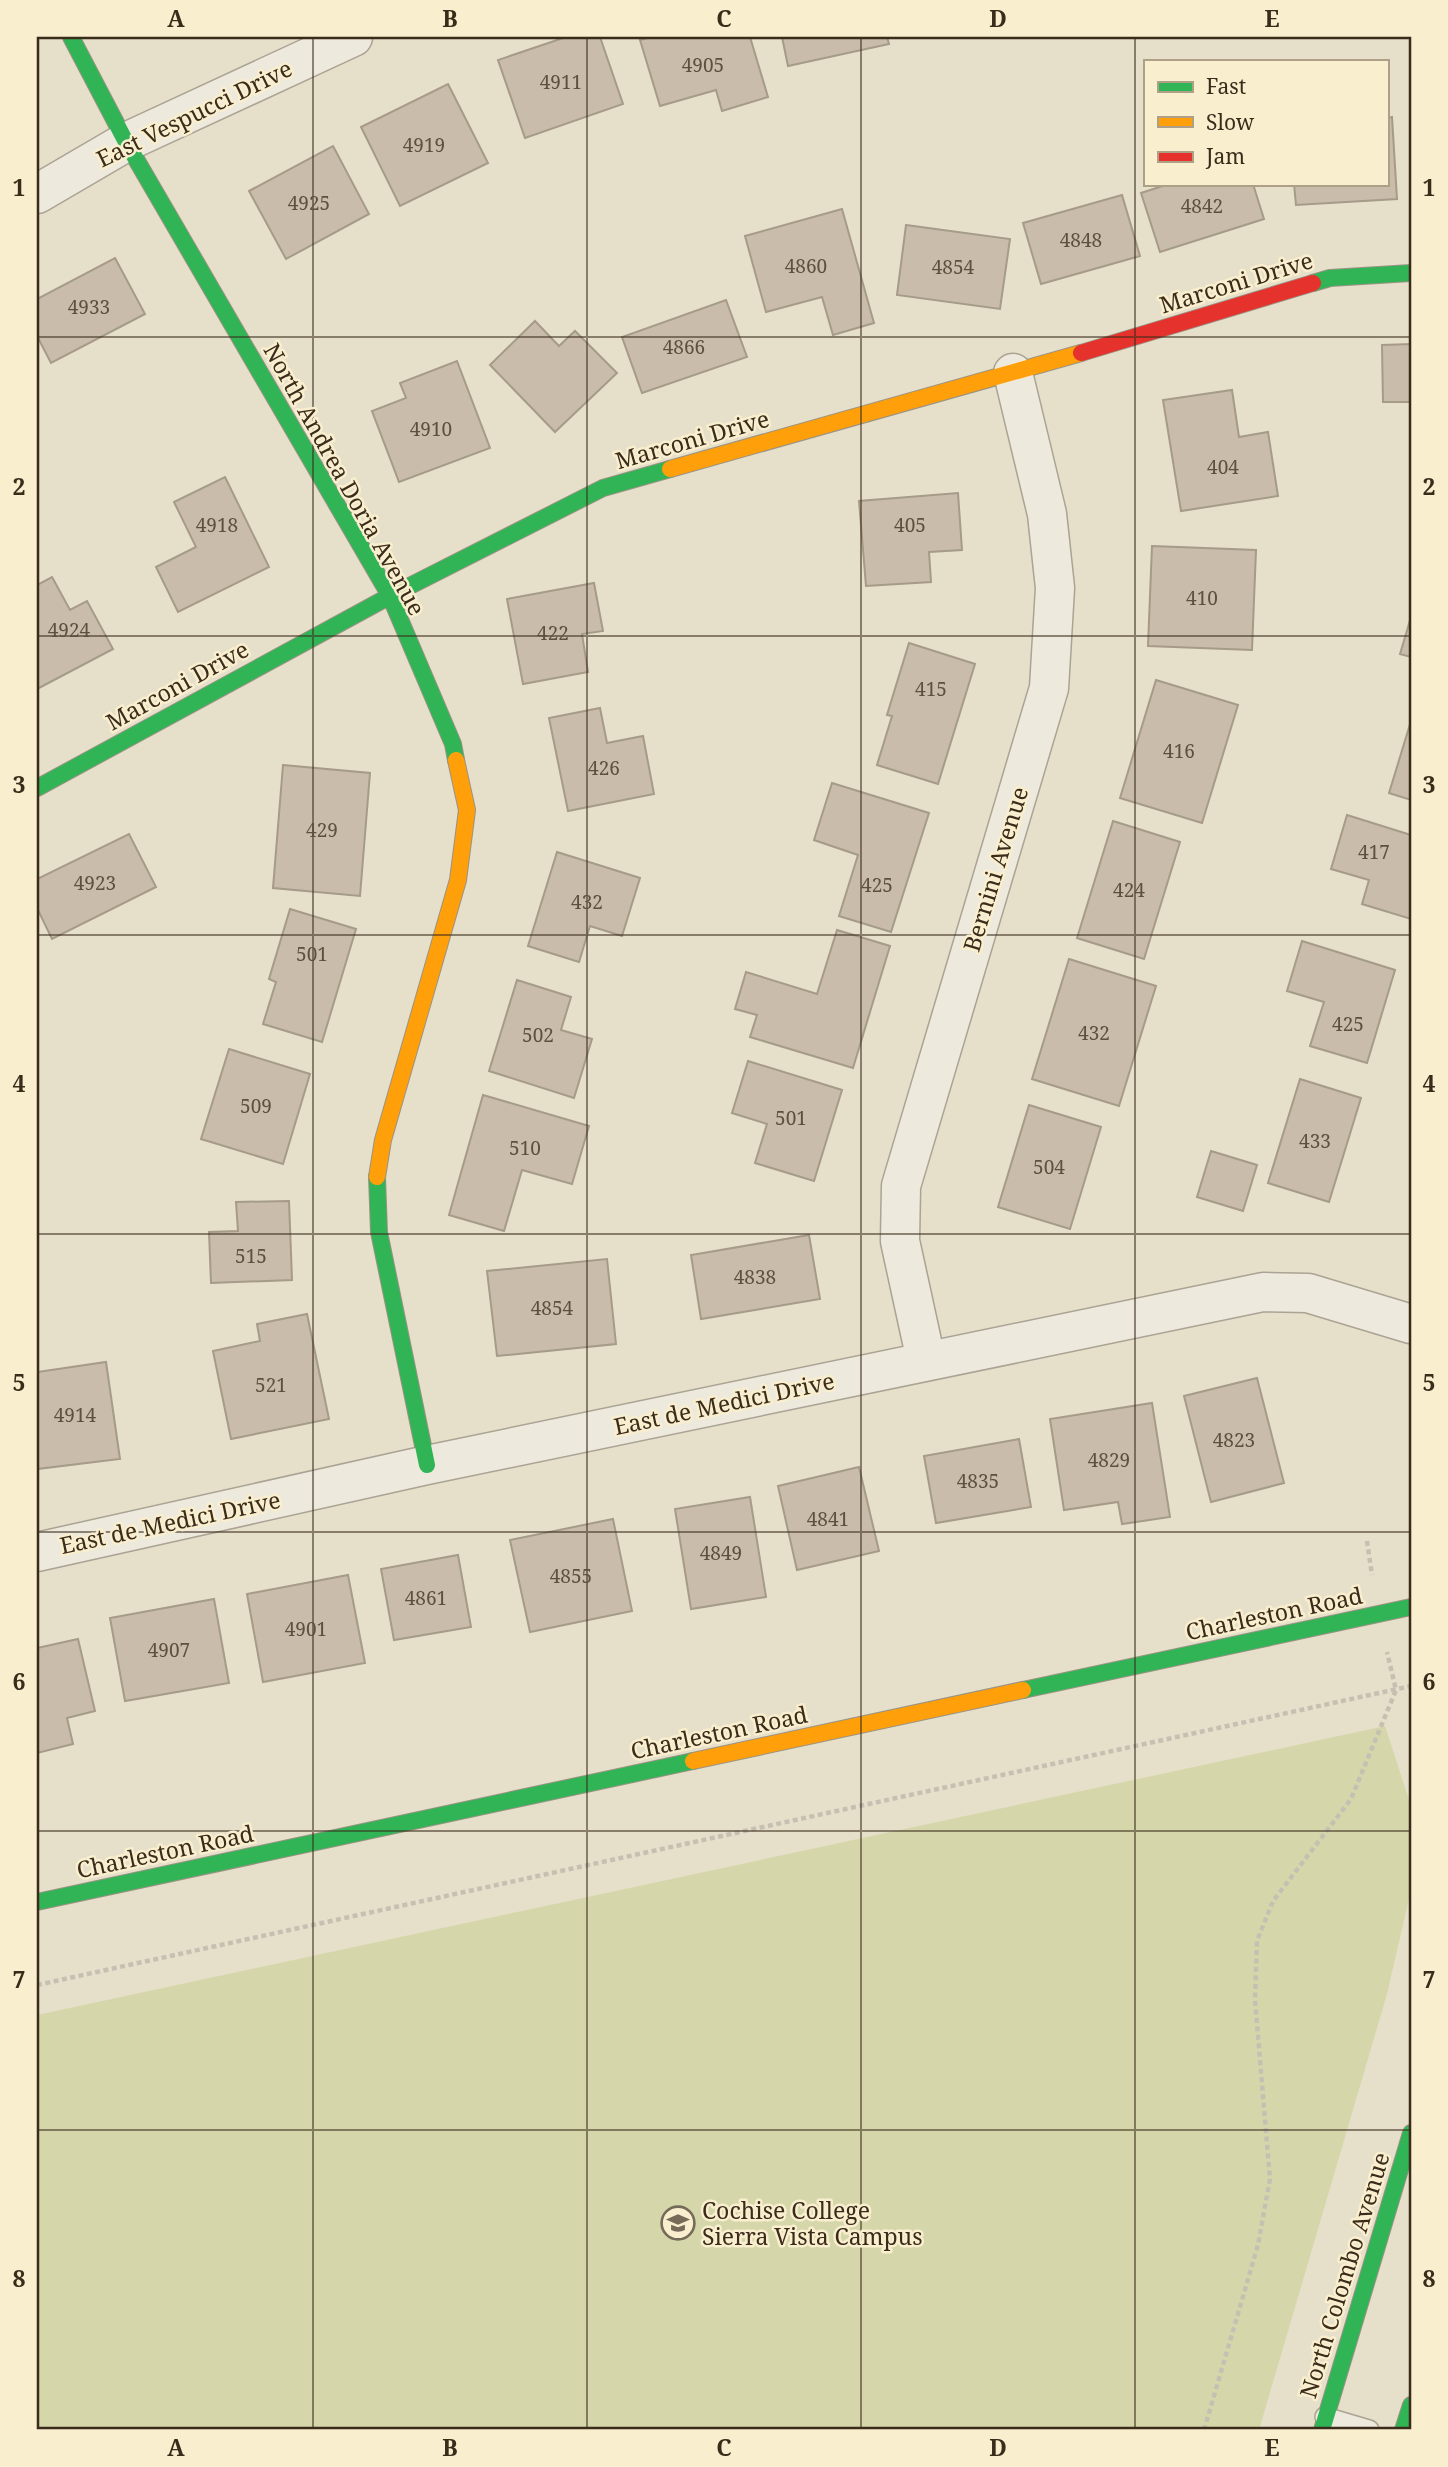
<svg xmlns="http://www.w3.org/2000/svg" width="1448" height="2467" font-family="'Noto Serif',serif">
<style>
.green{fill:#d5d7ab}
.building{fill:#cabcaa;stroke:#a69a89;stroke-width:2}
.lines{fill:none;stroke-linecap:round;stroke-linejoin:round}
.lane-casing{stroke:#aba394;stroke-width:22}
.street-casing{stroke:#aba394;stroke-width:41}
.fast-casing{stroke:#9a9384;stroke-width:18}
.slow-casing{stroke:#9a9384;stroke-width:18}
.jam-casing{stroke:#9a9384;stroke-width:18}
.path{stroke:#c6c0b3;stroke-width:4.5;stroke-dasharray:5 3.5;stroke-linecap:butt}
.lane{stroke:#ede9dd;stroke-width:19}
.street{stroke:#ede9dd;stroke-width:38}
.fast{stroke:#30b455;stroke-width:16}
.slow{stroke:#ff9f0a;stroke-width:16}
.jam{stroke:#e5322d;stroke-width:16}
.grid{fill:none;stroke:#3a2b1b;stroke-width:2;stroke-opacity:0.55}
.labels{text-anchor:middle;dominant-baseline:central;stroke-width:5;stroke-linejoin:round;paint-order:stroke}
.number-label{font-size:19px;fill:#5e4f3f}
.street-label{font-size:23px;fill:#3a2b1b;stroke:#f9eece}
.poi-label{font-size:23px;fill:#3a2b1b;stroke:#f9eece;text-anchor:start}
.neatline{fill:none;stroke:#3a2b1b;stroke-width:2.5}
.grid-label{font-size:23px;text-anchor:middle;font-weight:bold;fill:#3a2b1b}
</style>
<rect width="100%" height="100%" fill="#e6dfca"/>
<path class="green" d="M1385,1726L1411,1806V1890L1387,1994L1259,2430H37V2015Z"/>
<g class="building">
<path d="M566,37H600L623,104L525,138L498,60Z"/>
<path d="M652,37H750L768,97L722,111L716,90L660,106L640,40Z"/>
<path d="M782,37H887L889,44L788,66Z"/>
<path d="M448,84L488,163L400,206L361,127Z"/>
<path d="M1392,117L1397,199L1296,205L1294,184H1387V118Z"/>
<path d="M333,146L369,214L286,259L249,191Z"/>
<path d="M1169,184H1253L1264,219L1160,252L1141,193Z"/>
<path d="M1122,195L1140,256L1041,284L1023,223Z"/>
<path d="M842,209L874,323L833,335L822,297L766,312L745,236Z"/>
<path d="M906,225L1010,239L1000,309L897,295Z"/>
<path d="M115,258L145,314L51,363L37,336V299Z"/>
<path d="M726,300L747,357L642,393L622,337Z"/>
<path d="M535,321L559,346L575,331L617,373L555,432L490,365Z"/>
<path d="M1411,344V402H1383L1382,345Z"/>
<path d="M457,361L490,448L399,482L372,411L406,398L400,383Z"/>
<path d="M1232,390L1239,437L1268,432L1278,496L1181,511L1163,400Z"/>
<path d="M225,477L269,567L178,612L156,567L196,547L174,502Z"/>
<path d="M958,493L962,550L929,552L931,582L866,586L859,501Z"/>
<path d="M1152,546L1256,550L1252,650L1148,646Z"/>
<path d="M52,577L70,610L87,601L113,649L37,689V585Z"/>
<path d="M594,583L603,631L582,634L588,672L523,684L507,599Z"/>
<path d="M1411,617V657L1400,654Z"/>
<path d="M909,643L975,664L938,784L877,765L892,716L887,715Z"/>
<path d="M1156,680L1238,705L1202,823L1120,798Z"/>
<path d="M600,708L607,743L643,736L654,794L568,811L549,718Z"/>
<path d="M1411,721V800L1389,793Z"/>
<path d="M283,765L370,773L360,896L273,888Z"/>
<path d="M832,783L929,813L891,932L839,916L858,855L814,840Z"/>
<path d="M1347,815L1411,835V919L1362,904L1369,880L1331,869Z"/>
<path d="M1113,821L1180,842L1144,959L1077,938Z"/>
<path d="M129,834L156,887L52,939L37,908V879Z"/>
<path d="M557,852L640,878L622,936L590,926L579,962L528,946Z"/>
<path d="M290,909L356,929L322,1042L263,1024L276,982L269,979Z"/>
<path d="M837,930L890,946L853,1068L750,1037L757,1015L735,1009L746,972L817,994Z"/>
<path d="M1302,941L1395,970L1367,1063L1310,1046L1324,1002L1287,991Z"/>
<path d="M1069,959L1156,986L1119,1106L1032,1079Z"/>
<path d="M517,980L571,997L561,1030L592,1039L574,1098L489,1071Z"/>
<path d="M229,1049L310,1074L283,1164L201,1139Z"/>
<path d="M748,1061L842,1090L814,1181L755,1163L767,1124L732,1113Z"/>
<path d="M1300,1079L1361,1098L1329,1202L1268,1183Z"/>
<path d="M483,1095L589,1126L572,1184L522,1170L504,1231L449,1215Z"/>
<path d="M1029,1105L1101,1127L1070,1229L998,1207Z"/>
<path d="M1211,1151L1257,1165L1243,1211L1197,1197Z"/>
<path d="M289,1201L292,1280L211,1283L209,1232L238,1231L236,1202Z"/>
<path d="M809,1235L820,1299L701,1319L691,1255Z"/>
<path d="M607,1259L616,1344L497,1356L487,1271Z"/>
<path d="M307,1314L329,1419L231,1439L213,1351L260,1341L257,1324Z"/>
<path d="M106,1362L120,1459L37,1469V1372Z"/>
<path d="M1257,1378L1284,1483L1211,1502L1184,1396Z"/>
<path d="M1152,1403L1170,1517L1122,1524L1118,1502L1064,1510L1050,1419Z"/>
<path d="M1019,1439L1031,1507L936,1523L924,1456Z"/>
<path d="M859,1467L879,1551L797,1570L778,1486Z"/>
<path d="M750,1497L766,1597L691,1609L675,1509Z"/>
<path d="M613,1519L632,1611L530,1632L510,1540Z"/>
<path d="M458,1555L471,1627L394,1640L381,1569Z"/>
<path d="M348,1575L365,1663L263,1682L247,1594Z"/>
<path d="M214,1599L229,1683L125,1701L110,1618Z"/>
<path d="M78,1639L95,1711L67,1718L73,1744L37,1753V1648Z"/>
</g>
<g class="lines">
<defs>
<path id="lane" d="M1325,2417L1369,2430"/>
<g id="street">
<path d="M37,194L126,142L353,37"/>
<path d="M926,1360L900,1241L901,1186L1049,688L1055,588L1047,514L1013,373"/>
<path d="M37,1552L427,1465L1263,1292L1308,1293L1411,1324"/>
</g>
<g id="fast">
<path d="M71,37L126,142L390,596L453,744L456,760"/>
<path d="M1313,283L1330,278L1411,273"/>
<path d="M37,788L390,596L603,488L670,469"/>
<path d="M377,1177L379,1232L427,1465"/>
<path d="M1023,1690L1411,1607"/>
<path d="M37,1902L693,1761"/>
<path d="M1322,2430L1411,2133"/>
<path d="M1403,2430L1411,2405"/>
</g>
<g id="slow">
<path d="M670,469L1081,353"/>
<path d="M377,1177L383,1140L458,880L467,810L456,760"/>
<path d="M693,1761L1023,1690"/>
</g>
<path id="jam" d="M1081,353L1313,283"/>
</defs>
<use href="#lane" class="lane-casing"/>
<use href="#street" class="street-casing"/>
<use href="#fast" class="fast-casing"/>
<use href="#slow" class="slow-casing"/>
<use href="#jam" class="jam-casing"/>
<g class="path">
<path d="M1367,1541L1372,1575"/>
<path d="M37,1985L1411,1686"/>
<path d="M1204,2430L1258,2245L1270,2179L1255,2000L1257,1941L1273,1901L1351,1799L1396,1690L1387,1652"/>
</g>
<use href="#lane" class="lane"/>
<use href="#street" class="street"/>
<use href="#fast" class="fast"/>
<use href="#slow" class="slow"/>
<use href="#jam" class="jam"/>
</g>
<path class="grid" d="M313,37V2430M587,37V2430M861,37V2430M1135,37V2430M37,337H1411M37,636H1411M37,935H1411M37,1234H1411M37,1532H1411M37,1831H1411M37,2130H1411"/>
<defs>
<symbol id="university-ring" viewBox="-11 -11 22 22"><circle r="9.5" fill="#f9eece" stroke="#766a58" stroke-width="1.5"/><path d="M0-5L7-2L0 1L-7-2ZM-4 1L0 2.5L4 1V4Q0 6-4 4Z" fill="#766a58"/></symbol>
</defs>
<g fill-rule="evenodd">
<use href="#university-ring" x="659" y="2204" width="38" height="38"/>
</g>
<g class="labels">
<g class="number-label">
<text x="703" y="65">4905</text>
<text x="561" y="82">4911</text>
<text x="424" y="145">4919</text>
<text x="309" y="203">4925</text>
<text x="1202" y="206">4842</text>
<text x="1081" y="240">4848</text>
<text x="806" y="266">4860</text>
<text x="953" y="267">4854</text>
<text x="89" y="307">4933</text>
<text x="684" y="347">4866</text>
<text x="431" y="429">4910</text>
<text x="1223" y="467">404</text>
<text x="217" y="525">4918</text>
<text x="910" y="525">405</text>
<text x="1202" y="598">410</text>
<text x="69" y="630">4924</text>
<text x="553" y="633">422</text>
<text x="931" y="689">415</text>
<text x="1179" y="751">416</text>
<text x="604" y="768">426</text>
<text x="322" y="830">429</text>
<text x="1374" y="852">417</text>
<text x="95" y="883">4923</text>
<text x="877" y="885">425</text>
<text x="1129" y="890">424</text>
<text x="587" y="902">432</text>
<text x="312" y="954">501</text>
<text x="1348" y="1024">425</text>
<text x="1094" y="1033">432</text>
<text x="538" y="1035">502</text>
<text x="256" y="1106">509</text>
<text x="791" y="1118">501</text>
<text x="1315" y="1141">433</text>
<text x="525" y="1148">510</text>
<text x="1049" y="1167">504</text>
<text x="251" y="1256">515</text>
<text x="755" y="1277">4838</text>
<text x="552" y="1308">4854</text>
<text x="271" y="1385">521</text>
<text x="75" y="1415">4914</text>
<text x="1234" y="1440">4823</text>
<text x="1109" y="1460">4829</text>
<text x="978" y="1481">4835</text>
<text x="828" y="1519">4841</text>
<text x="721" y="1553">4849</text>
<text x="571" y="1576">4855</text>
<text x="426" y="1598">4861</text>
<text x="306" y="1629">4901</text>
<text x="169" y="1650">4907</text>
</g>
<g class="street-label">
<text transform="translate(194 113) rotate(-26)">East Vespucci Drive</text>
<text transform="translate(1236 282) rotate(-17)">Marconi Drive</text>
<text transform="translate(692 439) rotate(-16)">Marconi Drive</text>
<text transform="translate(345 479) rotate(61)">North Andrea Doria Avenue</text>
<text transform="translate(177 685) rotate(-29)">Marconi Drive</text>
<text transform="translate(995 869) rotate(-73)">Bernini Avenue</text>
<text transform="translate(724 1403) rotate(-12)">East de Medici Drive</text>
<text transform="translate(170 1522) rotate(-12)">East de Medici Drive</text>
<text transform="translate(1274 1613) rotate(-12)">Charleston Road</text>
<text transform="translate(719 1732) rotate(-12)">Charleston Road</text>
<text transform="translate(165 1851) rotate(-12)">Charleston Road</text>
<text transform="translate(1344 2275) rotate(-73)">North Colombo Avenue</text>
</g>
<g class="poi-label">
<text x="702" y="2210">Cochise College<tspan x="702" dy="26">Sierra Vista Campus</tspan></text>
</g>
</g>
<rect width="1448" height="2467" fill="none" stroke="#f9eece" stroke-width="77"/>
<rect x="1144" y="60" width="245" height="126" fill="#f9eece" stroke="#ada086" stroke-width="2"/>
<rect x="1158" y="82" width="35" height="10" fill="#30b455" stroke="#ada086" stroke-width="2"/>
<text x="1206" y="94" font-size="21" fill="#3a2b1b">Fast</text>
<rect x="1158" y="117" width="35" height="10" fill="#ff9f0a" stroke="#ada086" stroke-width="2"/>
<text x="1206" y="130" font-size="21" fill="#3a2b1b">Slow</text>
<rect x="1158" y="152" width="35" height="10" fill="#e5322d" stroke="#ada086" stroke-width="2"/>
<text x="1206" y="164" font-size="21" fill="#3a2b1b">Jam</text>
<rect x="38" y="38" width="1372" height="2390" class="neatline"/>
<g class="grid-label">
<text x="176" y="27">A</text>
<text x="450" y="27">B</text>
<text x="724" y="27">C</text>
<text x="998" y="27">D</text>
<text x="1272" y="27">E</text>
<text x="19" y="196">1</text>
<text x="1429" y="196">1</text>
<text x="19" y="495">2</text>
<text x="1429" y="495">2</text>
<text x="19" y="793">3</text>
<text x="1429" y="793">3</text>
<text x="19" y="1092">4</text>
<text x="1429" y="1092">4</text>
<text x="19" y="1391">5</text>
<text x="1429" y="1391">5</text>
<text x="19" y="1690">6</text>
<text x="1429" y="1690">6</text>
<text x="19" y="1988">7</text>
<text x="1429" y="1988">7</text>
<text x="19" y="2287">8</text>
<text x="1429" y="2287">8</text>
<text x="176" y="2456">A</text>
<text x="450" y="2456">B</text>
<text x="724" y="2456">C</text>
<text x="998" y="2456">D</text>
<text x="1272" y="2456">E</text>
</g>
</svg>
